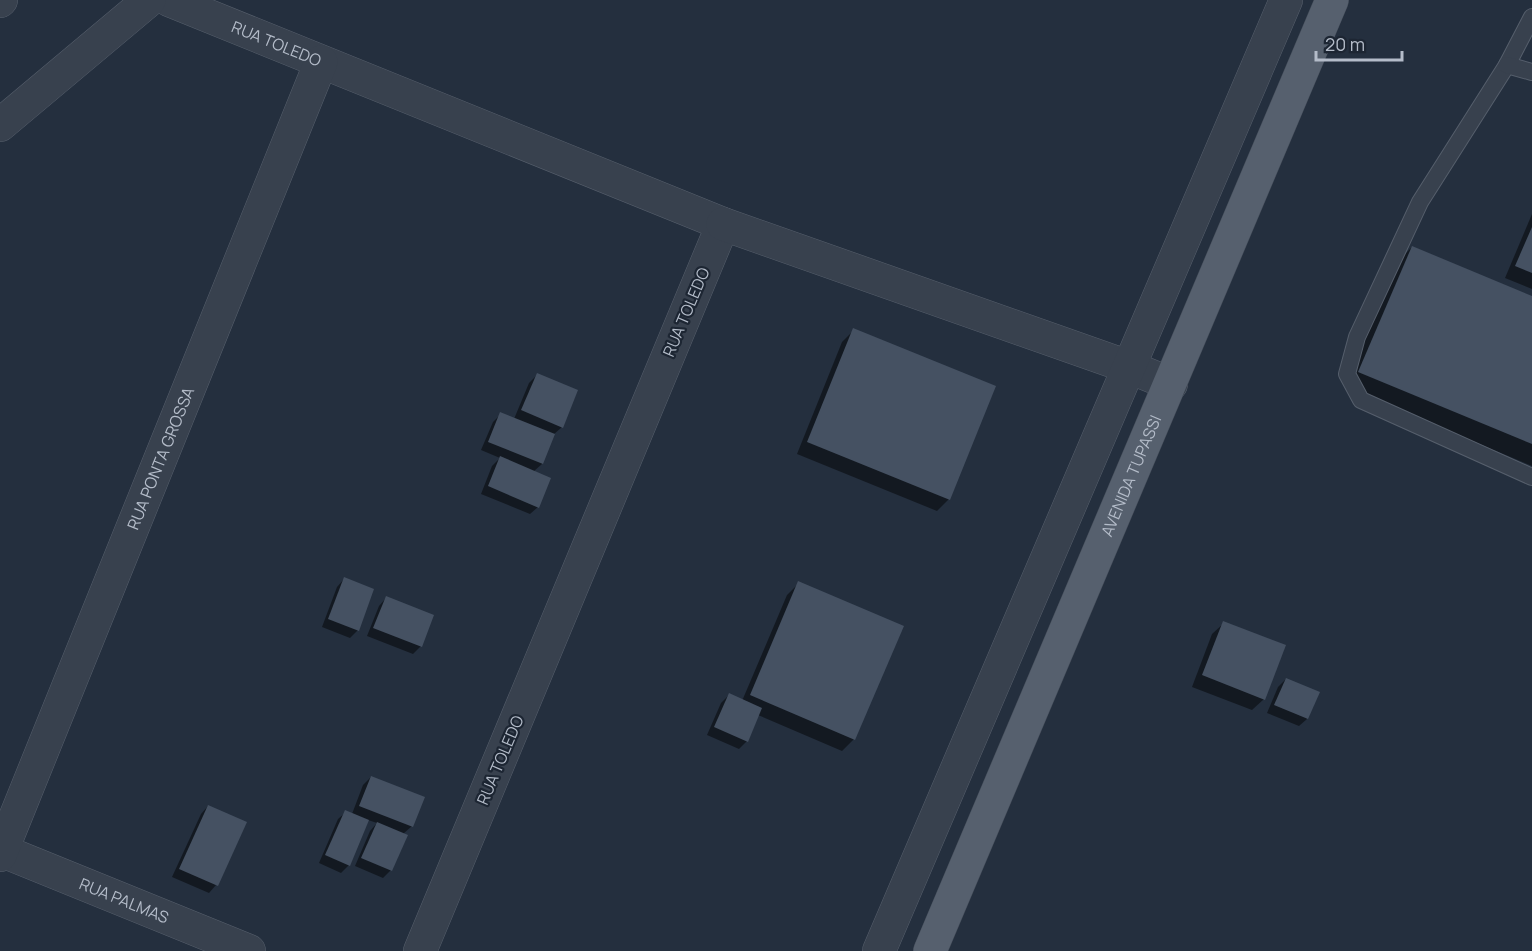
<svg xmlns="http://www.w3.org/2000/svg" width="1532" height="951" font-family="Manrope,sans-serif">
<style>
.shadow{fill:#0007}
.building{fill:#455162}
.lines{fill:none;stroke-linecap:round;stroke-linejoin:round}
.service-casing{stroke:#565f6c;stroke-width:18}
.minor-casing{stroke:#565f6c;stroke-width:34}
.primary-casing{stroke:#414a57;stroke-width:34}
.service{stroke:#38414e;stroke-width:16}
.minor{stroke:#38414e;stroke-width:33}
.primary{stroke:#56606e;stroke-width:33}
.labels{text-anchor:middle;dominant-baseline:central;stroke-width:4.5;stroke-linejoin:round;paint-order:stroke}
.street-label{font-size:16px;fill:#b4bcc9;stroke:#1d2633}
</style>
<rect width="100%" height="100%" fill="#242f3e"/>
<g class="shadow">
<path d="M1532,214V289L1505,278Z"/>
<path d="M1412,247L1532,298V466L1344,387L1397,262Z"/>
<path d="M854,330L949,499L937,511L797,454L842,342Z"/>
<path d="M537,375L562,427L553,435L542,464L533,472L538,507L530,514L481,494L492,466L500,458L481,450L493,422L501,414L514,419L529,383Z"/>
<path d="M344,579L358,630L350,638L322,627L337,587Z"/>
<path d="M799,583L854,739L842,751L758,715L747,741L739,749L707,735L721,703L729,695L742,701L787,595Z"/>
<path d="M386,598L421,646L413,654L367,636L379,606Z"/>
<path d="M1224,623L1264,699L1252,710L1192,687L1212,634Z"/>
<path d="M1286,679L1307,719L1299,726L1267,713L1278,687Z"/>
<path d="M371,777L412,826L403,834L391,870L383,878L355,866L370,831L377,823L368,820L349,865L341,873L319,863L338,819L346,812L352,814L363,785Z"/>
<path d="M208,806L216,885L209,893L172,877L201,814Z"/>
</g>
<g class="building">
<path d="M1532,227V273L1515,266Z"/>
<path d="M1412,246L1532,296V444L1358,372Z"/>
<path d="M853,328L996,386L950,500L807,442Z"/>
<path d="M537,373L578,390L563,428L521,410Z"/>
<path d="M500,412L555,434L543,464L488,442Z"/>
<path d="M500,456L551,478L539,508L488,486Z"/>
<path d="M344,577L374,589L359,631L328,619Z"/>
<path d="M798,581L904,626L855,740L750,695Z"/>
<path d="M386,596L434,615L422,647L373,628Z"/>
<path d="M1223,621L1286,645L1265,700L1202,675Z"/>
<path d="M1286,678L1320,692L1308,719L1274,705Z"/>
<path d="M729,693L762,708L748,742L714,727Z"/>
<path d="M371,776L425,797L413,827L359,806Z"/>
<path d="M208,805L247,822L218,886L179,869Z"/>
<path d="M345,810L369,820L350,866L325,855Z"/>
<path d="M377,822L408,835L392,871L361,858Z"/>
</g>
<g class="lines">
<defs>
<g id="service">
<path d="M1532,17L1507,65L1420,202L1357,337L1347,374L1361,400L1532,477"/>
<path d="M1507,65L1532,72"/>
</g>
<g id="minor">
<path id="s1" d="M169,0L723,224L420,951"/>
<path d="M0,1L1,0"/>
<path d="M0,125L149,0"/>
<path d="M723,224L1129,367L1171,384"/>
<path id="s2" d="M0,850L249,951"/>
<path id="s3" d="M0,855L321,62"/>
<path d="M879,951L1286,0"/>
</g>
<g id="primary">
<path id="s4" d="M930,951L1332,0"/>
</g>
</defs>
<use href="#service" class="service-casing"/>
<use href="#minor" class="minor-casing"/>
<use href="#primary" class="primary-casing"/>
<use href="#service" class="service"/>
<use href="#minor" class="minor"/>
<use href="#primary" class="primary"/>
</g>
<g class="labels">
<g class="street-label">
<text stroke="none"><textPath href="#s1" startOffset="116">RUA TOLEDO</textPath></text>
<text transform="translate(686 312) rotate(-67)">RUA TOLEDO</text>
<text stroke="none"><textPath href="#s3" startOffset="428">RUA PONTA GROSSA</textPath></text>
<text stroke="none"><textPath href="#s4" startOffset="516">AVENIDA TUPASSI</textPath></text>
<text transform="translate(500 760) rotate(-67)">RUA TOLEDO</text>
<text stroke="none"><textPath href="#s2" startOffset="134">RUA PALMAS</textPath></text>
</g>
</g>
<path d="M1316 51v9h86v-9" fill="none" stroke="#b4bcc9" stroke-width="3"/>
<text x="1325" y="51" font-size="18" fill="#b4bcc9" stroke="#1d2633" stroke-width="4.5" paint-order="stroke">20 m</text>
</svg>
